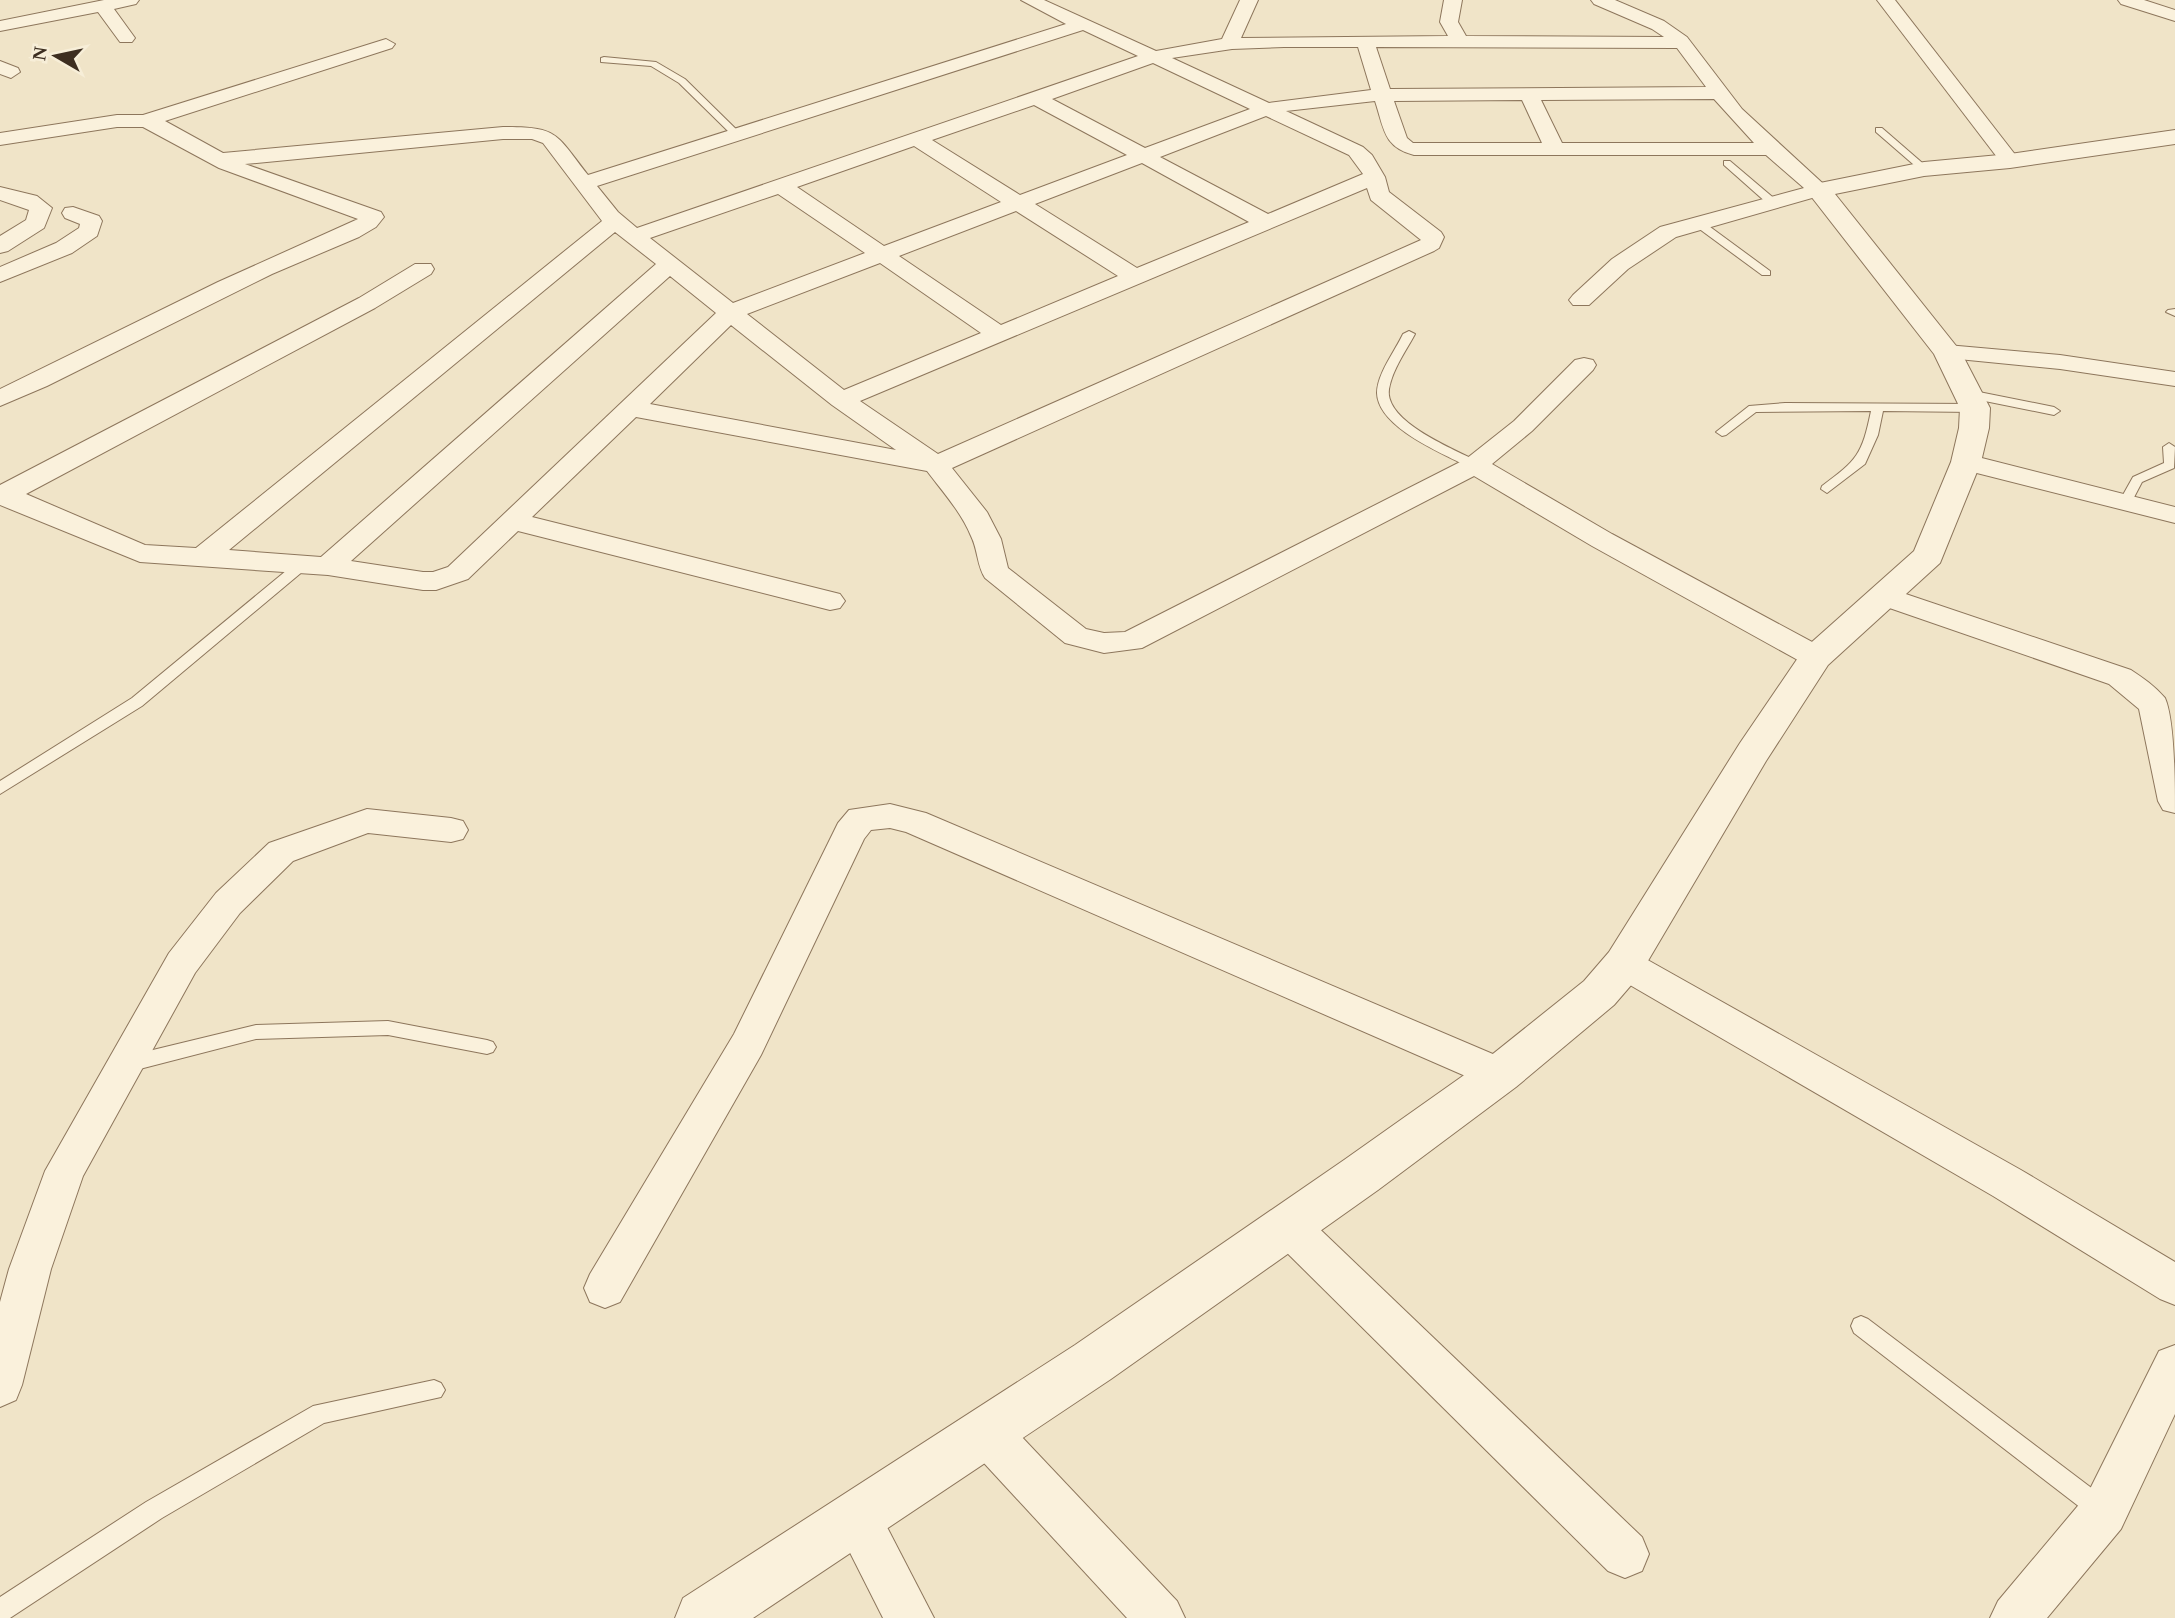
<svg xmlns="http://www.w3.org/2000/svg" width="2175" height="1618" font-family="'Times New Roman',serif">
<style>
.lines{fill:none;stroke-linecap:round;stroke-linejoin:round}
.service-casing{stroke:#8d765c;stroke-width:2}
.minor-casing{stroke:#8d765c;stroke-width:2}
.tertiary-casing{stroke:#8d765c;stroke-width:2}
.service{fill:#faf1dc;fill-rule:evenodd}
.minor{fill:#faf1dc;fill-rule:evenodd}
.tertiary{fill:#faf1dc;fill-rule:evenodd}
</style>
<rect width="100%" height="100%" fill="#f0e4c8"/>
<g class="lines">
<defs>
<g id="service">
<path d="M604,57L656,62L685,79L741,134L733,136L679,83L651,66L601,62V58Z"/>
<path d="M1876,128H1882L1927,167V171H1921L1876,132Z"/>
<path d="M1724,161H1730L1776,200V204H1768L1724,165Z"/>
<path d="M1694,221H1702L1770,271V275H1762L1694,225Z"/>
<path d="M2175,309V316L2166,312L2168,310Z"/>
<path d="M1409,331L1415,334C1406,351 1392,370 1389,389C1384,422 1456,450 1479,462V468H1471C1444,454 1378,428 1377,393C1377,374 1395,351 1403,334Z"/>
<path d="M1969,390L2054,407L2060,411L2054,415L1965,397L1963,394Z"/>
<path d="M1785,403L1975,404L1981,408L1975,412L1883,411L1878,435L1865,464L1827,493L1821,489L1822,486C1857,460 1862,455 1871,411L1756,412L1726,435L1722,436L1716,432L1749,406Z"/>
<path d="M2169,443L2175,447L2174,468L2142,482L2130,505H2120L2119,502L2133,477L2164,463L2163,447Z"/>
<path d="M303,560L308,561L310,564L308,567L142,706L0,794V781L132,698L298,561Z"/>
<path d="M388,1021L487,1040L493,1042L496,1047L493,1052L487,1054L388,1035L256,1039L128,1072L122,1069L119,1064L122,1059L128,1056L256,1025Z"/>
<path d="M1861,1316L1868,1319L2110,1502L2113,1510L2110,1518L2102,1521L2094,1518L1854,1333L1851,1326L1854,1319Z"/>
<path d="M434,1380L441,1383L445,1390L441,1397L324,1423L162,1518L10,1618H0V1597L146,1502L313,1406Z"/>
</g>
<g id="minor">
<path d="M104,0H139L136,4L114,9L135,38L132,42H120L98,12L0,31V21Z"/>
<path d="M1021,0H1044L1156,51L1222,39L1240,0H1258L1241,38L1448,36L1440,22L1444,0H1462L1458,22L1466,36L1664,37L1652,29L1594,4L1591,0H1615L1664,21L1687,37L1742,109L1830,190L1826,194L1676,237L1628,269L1589,305H1573L1569,300L1573,295L1612,259L1660,227L1804,188L1766,155H1414C1383,147 1384,128 1375,101L1286,111L1363,147L1372,155L1385,177L1389,192L1441,232L1444,237L1439,248L1434,251L952,468L987,512L1001,539L1008,568L1086,629L1104,633L1125,632L1466,459L1514,421L1575,360L1584,358L1593,360L1596,365L1593,370L1532,431L1492,464L1612,534L1827,650L1831,657L1827,664L1816,667L1805,664L1592,546L1474,476L1142,648L1104,653L1065,643L985,578C977,566 978,550 971,536C961,512 943,492 927,471L636,417L532,517L840,594L845,601L840,608L830,610L518,531L468,579L436,590H423L328,575L140,562L0,505V485L359,298L415,264H431L434,269L431,274L375,308L26,494L145,545L196,548L602,221L543,143L532,139H503L245,164L381,212L384,217L376,227L359,237L272,274L47,386L0,406V389L218,282L358,219L219,168L143,127H117L0,145V133L117,115H143L386,39L395,44L392,48L165,121L223,153L503,127C559,127 555,133 588,175L1066,24ZM1083,30L1138,56L637,228L618,212L597,186ZM1284,47H1358L1371,90L1269,103L1172,58L1232,49ZM1376,47L1677,48L1706,87L1390,89ZM1153,63L1250,109L1145,148L1052,99ZM1714,99L1754,143H1562L1541,100ZM1522,100L1542,143H1413L1407,138L1394,101ZM1034,105L1127,155L1020,195L932,140ZM1266,116L1349,155L1363,174L1268,214L1160,157ZM914,146L1001,202L884,246L797,187ZM1142,163L1249,222L1137,268L1035,204ZM1367,188L1371,200L1421,240L938,454L860,401ZM778,194L865,253L733,303L650,238ZM1016,211L1118,276L1001,325L899,256ZM615,232L656,264L321,557L229,550ZM880,263L981,333L844,390L747,314ZM670,276L716,313L448,567L433,572H423L351,561ZM731,325L832,405L896,450L650,404Z"/>
<path d="M1877,0H1895L2017,157L2020,161L2017,165H2003Z"/>
<path d="M2118,0H2144L2175,10V21L2121,4Z"/>
<path d="M0,61L18,68L20,72L11,78L0,74Z"/>
<path d="M0,187L37,196L52,208L44,228L8,251L0,253V236L26,220L29,210L0,200Z"/>
<path d="M73,207L99,216L102,221L97,236L72,253L0,282V267L56,243L79,228L80,224L65,218L62,213L65,208Z"/>
<path d="M1947,345L2060,355L2175,372V386L2060,369L1938,357L1935,352L1938,347Z"/>
<path d="M1966,454L2175,507V523L1957,468L1953,462L1957,456Z"/>
<path d="M1885,587L2131,670C2143,678 2155,686 2165,698C2175,721 2175,784 2175,813L2163,810L2158,801L2139,709L2109,684L1875,603L1870,596L1875,589Z"/>
<path d="M890,804L926,813L1514,1063L1519,1074L1514,1085L1500,1090L1486,1085L906,832L890,828L871,830L864,839L761,1055L620,1302L605,1308L590,1302L584,1288L590,1274L734,1034L838,823L849,810Z"/>
<path d="M367,809L451,818L463,821L468,830L463,839L451,842L368,833L293,861L240,913L195,973L83,1176L51,1269L22,1385L16,1400L0,1407V1302L9,1269L45,1171L169,953L216,893L269,843Z"/>
<path d="M1624,950L1637,954L2021,1170L2175,1262V1305L2160,1299L1993,1196L1611,974L1606,964L1611,954Z"/>
<path d="M1288,1207L1303,1213L1642,1537L1649,1554L1642,1571L1625,1578L1608,1571L1273,1239L1267,1226L1273,1213Z"/>
<path d="M2175,1345V1414L2121,1529L2047,1618H1990L1998,1601L2087,1495L2159,1351Z"/>
<path d="M987,1410L1003,1417L1177,1601L1185,1618H1127L971,1449L964,1433L971,1417Z"/>
<path d="M857,1495L874,1502L934,1618H883L833,1519L840,1502Z"/>
</g>
<path id="tertiary" d="M2175,130V144L2010,168L1924,176L1835,194L1961,352L1990,408L1989,428L1981,462L1940,563L1828,665L1766,761L1639,976L1614,1005L1516,1087L1378,1190L1111,1379L753,1618H675L683,1598L1075,1345L1344,1160L1484,1061L1584,981L1609,952L1740,743L1804,649L1914,551L1951,462L1959,428L1960,408L1934,354L1810,195L1807,190L1810,185L1924,162L2010,154Z"/>
</defs>
<use href="#service" class="service-casing"/>
<use href="#minor" class="minor-casing"/>
<use href="#tertiary" class="tertiary-casing"/>
<use href="#service" class="service"/>
<use href="#minor" class="minor"/>
<use href="#tertiary" class="tertiary"/>
</g>
<g transform="translate(56 56) rotate(279)" stroke="#f7eed8" stroke-width="5" paint-order="stroke">
<path d="M0-5L12 26L0 18L-12 26Z" fill="#3d2e20"/>
<text y="-10" font-size="19" font-weight="bold" text-anchor="middle" fill="#3d2e20">N</text>
</g>
</svg>
